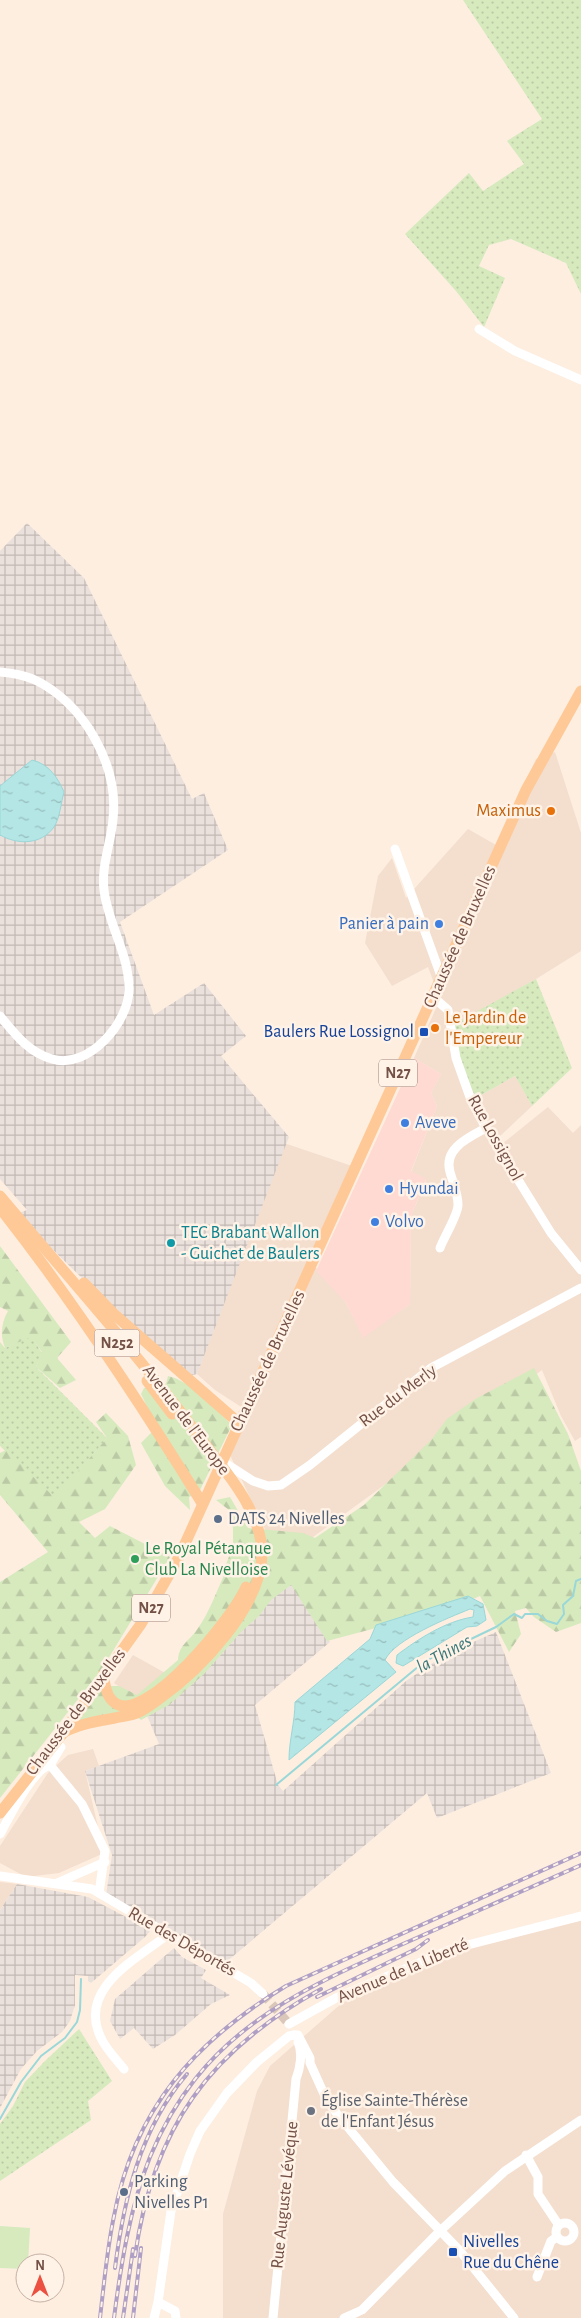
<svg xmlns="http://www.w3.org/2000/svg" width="581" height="2318" font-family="'Alegreya Sans',sans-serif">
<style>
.residential{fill:#f4dece}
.commercial{fill:#fedad3}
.industrial{fill:url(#industrial-grid)}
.grass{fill:url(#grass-dots)}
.forest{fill:url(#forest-firs)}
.pitch{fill:#d6eabe}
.water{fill:url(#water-ripples);stroke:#9ad7d8}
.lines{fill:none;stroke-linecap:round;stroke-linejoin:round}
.stream{stroke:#9ad7d8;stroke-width:2}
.minor-tunnel{stroke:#dbc7ba;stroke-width:9;stroke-dasharray:9 4.5;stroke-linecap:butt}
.minor{stroke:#fff;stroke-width:9}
.major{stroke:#fec996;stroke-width:11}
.rail-casing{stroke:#af9fc5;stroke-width:4}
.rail{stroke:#fff2e6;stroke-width:2;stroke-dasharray:5.5;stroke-linecap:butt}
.food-dot{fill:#e8710a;stroke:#fff2e6;stroke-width:2}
.shop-dot{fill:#3f7fe0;stroke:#fff2e6;stroke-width:2}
.transit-dot{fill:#1a4fb4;stroke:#fff2e6;stroke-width:2}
.culture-dot{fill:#0f9aa8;stroke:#fff2e6;stroke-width:2}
.service-dot{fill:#5c6f8a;stroke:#fff2e6;stroke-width:2}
.leisure-dot{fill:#2e9e5b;stroke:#fff2e6;stroke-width:2}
.worship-dot{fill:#6b7280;stroke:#fff2e6;stroke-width:2}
.labels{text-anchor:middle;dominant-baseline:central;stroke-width:5;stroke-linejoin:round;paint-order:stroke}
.shield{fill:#fff2e6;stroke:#9e8177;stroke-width:1}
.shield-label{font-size:16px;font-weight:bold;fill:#745147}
.food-label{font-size:18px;fill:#c56008;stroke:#fff2e6;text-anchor:end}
.shop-label{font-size:18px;fill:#366cbe;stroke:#fff2e6;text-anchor:start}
.street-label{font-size:18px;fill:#745147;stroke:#fff2e6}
.transit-label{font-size:18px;fill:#164399;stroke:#fff2e6;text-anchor:end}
.culture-label{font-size:18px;fill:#0d838f;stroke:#fff2e6;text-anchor:start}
.service-label{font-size:18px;fill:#4e5e75;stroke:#fff2e6;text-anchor:start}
.leisure-label{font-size:18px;fill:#27864d;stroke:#fff2e6;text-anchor:start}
.worship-label{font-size:18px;fill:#5b616d;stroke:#fff2e6;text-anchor:start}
.water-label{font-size:19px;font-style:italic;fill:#3a787a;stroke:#fff2e6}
</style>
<defs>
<pattern id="industrial-grid" width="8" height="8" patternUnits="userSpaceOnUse" patternTransform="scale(1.25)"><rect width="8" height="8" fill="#ebe1dc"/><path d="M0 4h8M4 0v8" fill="none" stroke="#c3b9b4"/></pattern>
<pattern id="grass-dots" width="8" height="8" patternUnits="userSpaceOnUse" patternTransform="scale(1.25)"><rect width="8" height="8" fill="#d6eabe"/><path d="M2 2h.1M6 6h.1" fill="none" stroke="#bbcaa5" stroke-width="1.8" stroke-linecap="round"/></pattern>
<pattern id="forest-firs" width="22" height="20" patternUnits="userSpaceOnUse" patternTransform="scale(1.25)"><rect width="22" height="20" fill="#d6eabe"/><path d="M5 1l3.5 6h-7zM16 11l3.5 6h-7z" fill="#bbcaa5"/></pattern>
<pattern id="water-ripples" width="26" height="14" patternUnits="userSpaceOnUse" patternTransform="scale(1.25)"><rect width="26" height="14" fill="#b4e6e6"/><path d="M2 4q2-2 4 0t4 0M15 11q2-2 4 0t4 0" fill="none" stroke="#97bdbc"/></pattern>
</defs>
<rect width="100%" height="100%" fill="#fdeee0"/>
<g class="residential">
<path d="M555,752L581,833V951L536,979L454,1025L476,1098L515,1076L532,1106L498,1138L502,1144L548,1107L573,1133L581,1125V1437L575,1441L561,1416L542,1370L313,1537L269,1538L230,1455L249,1412L215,1390L197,1374L284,1143L352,1166L311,1262L346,1303L363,1337L410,1304L411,1216L426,1180L411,1172L437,1106L431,1093L441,1074L414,1058L440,999L428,967L392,986L365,943L378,876L392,858L406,898L468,829L496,845L536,759Z"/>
<path d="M133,1655L167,1674L137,1699L114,1683Z"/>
<path d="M93,1749L99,1766L85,1771L104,1853L59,1873L26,1877L0,1863V1846L48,1773L68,1755Z"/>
<path d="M0,1882L17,1884L0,1910Z"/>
<path d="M581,1920V2318H223V2214L257,2091L270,2066L342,2003L472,1947Z"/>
</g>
<path class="commercial" d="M414,1058L441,1074L431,1093L437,1106L411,1171L426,1179L411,1216L410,1304L363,1338L346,1303L316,1271Z"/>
<g class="industrial">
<path d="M27,523L84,578L192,799L204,793L228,850L120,922L154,1015L204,983L246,1036L221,1056L289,1137L197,1374L184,1377L16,1214L27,1210L0,1179V551Z"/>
<path d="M290,1577L330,1642L255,1705L278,1785L283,1791L406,1681L446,1654L496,1632L551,1773L437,1818L427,1793L225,1963L106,1895L112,1855L85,1771L159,1744L145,1711Z"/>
<path d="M17,1884L88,1897L151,1930L145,1937L91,1983L88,1981V1976L75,1975V2005L70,2021L62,2032L37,2051L21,2069L0,2108V1910Z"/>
<path d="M174,1948L182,1957L206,1970L201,1978L230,1995L211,2004L175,2035L153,2049L134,2028L120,2039L110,2021L115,1999Z"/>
</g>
<g class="grass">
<path d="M463,0H581V294L566,263L511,239L489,245L479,266L505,278L484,327L456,291L405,234L469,173L483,191L524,164L507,141L542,119Z"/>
<path d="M536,979L572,1068L532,1106L515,1076L476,1098L461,1065L454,1024Z"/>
<path d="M31,1336L42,1353L36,1367L107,1438L55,1499L0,1446V1342L5,1348Z"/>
<path d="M79,2029L112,2081L88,2101L91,2120L0,2181V2124L13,2106L25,2082L45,2061Z"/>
</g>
<g class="forest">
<path d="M0,1246L71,1342L57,1358L76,1380L60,1388L36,1367L42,1352L31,1337L5,1348C0,1336 1,1323 8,1311L0,1307Z"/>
<path d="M534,1368L568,1434L581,1471V1623L556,1632L534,1617L526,1608L515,1611L521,1634L509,1652L480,1596L455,1607L327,1641L291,1585L271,1600L259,1616L241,1632L204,1674L169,1705L141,1720L115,1697L110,1686H119L137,1695L178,1660C179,1645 188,1642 196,1631C209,1614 217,1590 226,1571L225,1567L233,1546V1528L229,1510L216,1500L230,1497L248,1528L303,1533L315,1538L364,1505L431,1440L447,1419L477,1398Z"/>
<path d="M168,1376C193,1382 213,1407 232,1425L199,1492L189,1497L190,1510L165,1486L141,1443L157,1427L141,1394L144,1388L166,1384Z"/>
<path d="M106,1413L128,1436L136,1465L105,1509L79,1522L95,1538L110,1526L170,1557L102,1669L0,1798V1582L48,1552L0,1495V1453L6,1450L55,1498L107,1438L96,1422Z"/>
<path d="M102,1686L108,1702L128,1712L77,1723Z"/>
</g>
<path class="pitch" d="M0,2226L30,2228L28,2263H25V2269L0,2268Z"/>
<g class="water">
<path d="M32,760C49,764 58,778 64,792C61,802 60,818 54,827C41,845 18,845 0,835V786Z"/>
<path d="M468,1596L483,1604L486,1620L477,1626L467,1627L403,1666L396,1663L397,1655C418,1639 446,1621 473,1617L474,1610L470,1609C448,1618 395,1639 385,1660L396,1672L289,1760C289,1740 295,1722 295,1702L370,1639L376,1625Z"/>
</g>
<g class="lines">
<g class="stream">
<path d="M276,1785L425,1661L496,1627L514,1614L522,1618L525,1614H538L547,1621L557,1624L564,1614L563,1605L573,1596L576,1581L581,1579"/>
<path d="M0,2119L21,2082L41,2056L65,2038L77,2022L80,2010L81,1979"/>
</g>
<path class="minor-tunnel" d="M263,1994L289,2024"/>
<g class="minor">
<path d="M479,329L515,351L581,380"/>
<path d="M0,672C11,673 23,675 33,679C83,702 119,764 113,819C111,843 101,866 104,890C108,924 129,954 129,989C129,1023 88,1070 52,1059C29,1053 15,1034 0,1016"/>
<path d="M395,849L441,976"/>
<path d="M433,997L448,1010L456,1058L471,1100L486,1128L551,1233L581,1270"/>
<path d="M440,1248C444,1237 458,1215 458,1205C458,1193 453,1183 450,1172C443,1148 470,1137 486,1128"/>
<path d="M222,1461L253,1481L268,1486L281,1485L310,1465L431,1368L581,1288"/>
<path d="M50,1765L82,1804L105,1851L99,1893"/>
<path d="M50,1765L61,1747"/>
<path d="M0,1834C9,1818 32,1770 50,1765"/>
<path d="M0,1876L92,1889L251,1983L263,1994"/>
<path d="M57,1883L105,1862"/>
<path d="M289,2024L336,1998L452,1949L581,1916"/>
<path d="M294,2035H298L310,2058V2063L324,2094L337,2114L393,2182L460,2251L514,2318"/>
<path d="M124,2069C116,2059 106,2049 101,2038C78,1991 131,1962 162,1939L166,1933"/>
<path d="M526,2155L538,2177V2194L558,2224"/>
<circle cx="565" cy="2232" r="9"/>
<path d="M537,2277L551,2241L557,2237"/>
<path d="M158,2302L175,2311L176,2318"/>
<path d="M154,2318L158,2302L171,2211L190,2154L200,2131L227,2093L257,2062L289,2036L294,2035"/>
<path d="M273,2318L296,2079C300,2069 303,2053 298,2042"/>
<path d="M344,2318L362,2310L440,2231L505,2171L581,2120"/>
</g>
<g class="major">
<path d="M0,1196C65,1273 132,1348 193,1428C218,1463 261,1507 262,1552C263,1605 200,1670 159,1699C152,1704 144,1710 137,1713C130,1716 122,1716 115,1718C97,1721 80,1724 64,1732"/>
<path d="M0,1208C74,1302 139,1401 202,1503"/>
<path d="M84,1283L115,1315L240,1424"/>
<path d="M147,1381L172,1414"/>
<path d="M103,1675C105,1684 106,1697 115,1703C146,1725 235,1615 246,1587"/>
<path d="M0,1813L63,1733L141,1624L179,1557L526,790L581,691"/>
</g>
<defs>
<g id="rail">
<path d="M317,1997L416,1949L428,1940"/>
<path d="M135,2256C153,2128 209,2051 321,1989"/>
<path d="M115,2268C124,2198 140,2129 187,2074"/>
<path d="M100,2318C104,2284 107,2249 114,2216C134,2109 195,2041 286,1986L581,1853"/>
<path d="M114,2318C121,2264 130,2207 150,2157C202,2031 297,1991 412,1940C469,1915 525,1890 581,1865"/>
<path d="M123,2318L133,2249"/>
<path d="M133,2318L141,2248"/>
</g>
</defs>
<use href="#rail" class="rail-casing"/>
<use href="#rail" class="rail"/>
</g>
<g class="food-dot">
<circle cx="551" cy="811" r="5"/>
<circle cx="435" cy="1028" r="5"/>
</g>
<g class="shop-dot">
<circle cx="439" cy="924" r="5"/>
<circle cx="405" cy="1123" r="5"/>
<circle cx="389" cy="1189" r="5"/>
<circle cx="375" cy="1222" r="5"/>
</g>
<g class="transit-dot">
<rect x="419" y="1027" width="10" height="10" rx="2.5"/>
<rect x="448" y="2247" width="10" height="10" rx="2.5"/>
</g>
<circle class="culture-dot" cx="171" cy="1243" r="5"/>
<g class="service-dot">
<circle cx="218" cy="1519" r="5"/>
<circle cx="124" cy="2192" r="5"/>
</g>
<circle class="leisure-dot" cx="135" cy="1559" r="5"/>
<circle class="worship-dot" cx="311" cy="2111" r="5"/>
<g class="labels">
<g class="shield">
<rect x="379" y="1059.5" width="38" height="27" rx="4"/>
<rect x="94.5" y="1329.5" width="45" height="27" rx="4"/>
<rect x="132" y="1594.5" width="38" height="27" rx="4"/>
</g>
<g class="shield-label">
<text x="398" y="1073">N27</text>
<text x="117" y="1343">N252</text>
<text x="151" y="1608">N27</text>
</g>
<g class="food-label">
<text x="541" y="811">Maximus</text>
<text x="445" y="1018" text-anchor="start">Le Jardin de<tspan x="445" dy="21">l'Empereur</tspan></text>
</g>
<g class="shop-label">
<text x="429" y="924" text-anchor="end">Panier à pain</text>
<text x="415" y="1123">Aveve</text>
<text x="399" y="1189">Hyundai</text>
<text x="385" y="1222">Volvo</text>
</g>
<g class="street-label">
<text transform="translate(460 937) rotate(-66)">Chaussée de Bruxelles</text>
<text transform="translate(495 1138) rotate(61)">Rue Lossignol</text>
<text transform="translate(268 1361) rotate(-65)">Chaussée de Bruxelles</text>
<text transform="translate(398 1396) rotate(-37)">Rue du Merly</text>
<text transform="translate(186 1420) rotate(53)">Avenue de l'Europe</text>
<text transform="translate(76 1712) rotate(-53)">Chaussée de Bruxelles</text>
<text transform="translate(182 1942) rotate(30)">Rue des Déportés</text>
<text transform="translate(403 1971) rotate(-23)">Avenue de la Liberté</text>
<text transform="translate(285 2195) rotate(-84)">Rue Auguste Lévéque</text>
</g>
<g class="transit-label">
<text x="414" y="1032">Baulers Rue Lossignol</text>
<text x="463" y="2242" text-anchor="start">Nivelles<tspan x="463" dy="21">Rue du Chêne</tspan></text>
</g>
<g class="culture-label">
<text x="181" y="1233">TEC Brabant Wallon<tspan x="181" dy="21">- Guichet de Baulers</tspan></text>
</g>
<g class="service-label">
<text x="228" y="1519">DATS 24 Nivelles</text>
<text x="134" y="2182">Parking<tspan x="134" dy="21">Nivelles P1</tspan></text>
</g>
<g class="leisure-label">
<text x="145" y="1549">Le Royal Pétanque<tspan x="145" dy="21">Club La Nivelloise</tspan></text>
</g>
<g class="worship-label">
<text x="321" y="2101">Église Sainte-Thérèse<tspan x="321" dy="21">de l'Enfant Jésus</tspan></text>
</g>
<g class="water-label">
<text transform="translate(444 1654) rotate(-29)">la Thines</text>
</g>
</g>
<g transform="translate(40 2278)"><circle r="24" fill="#fff2e6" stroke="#c7b2a6"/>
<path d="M0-4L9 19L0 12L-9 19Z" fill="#eb5041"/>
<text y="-8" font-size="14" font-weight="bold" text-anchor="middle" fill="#745147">N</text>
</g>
</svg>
